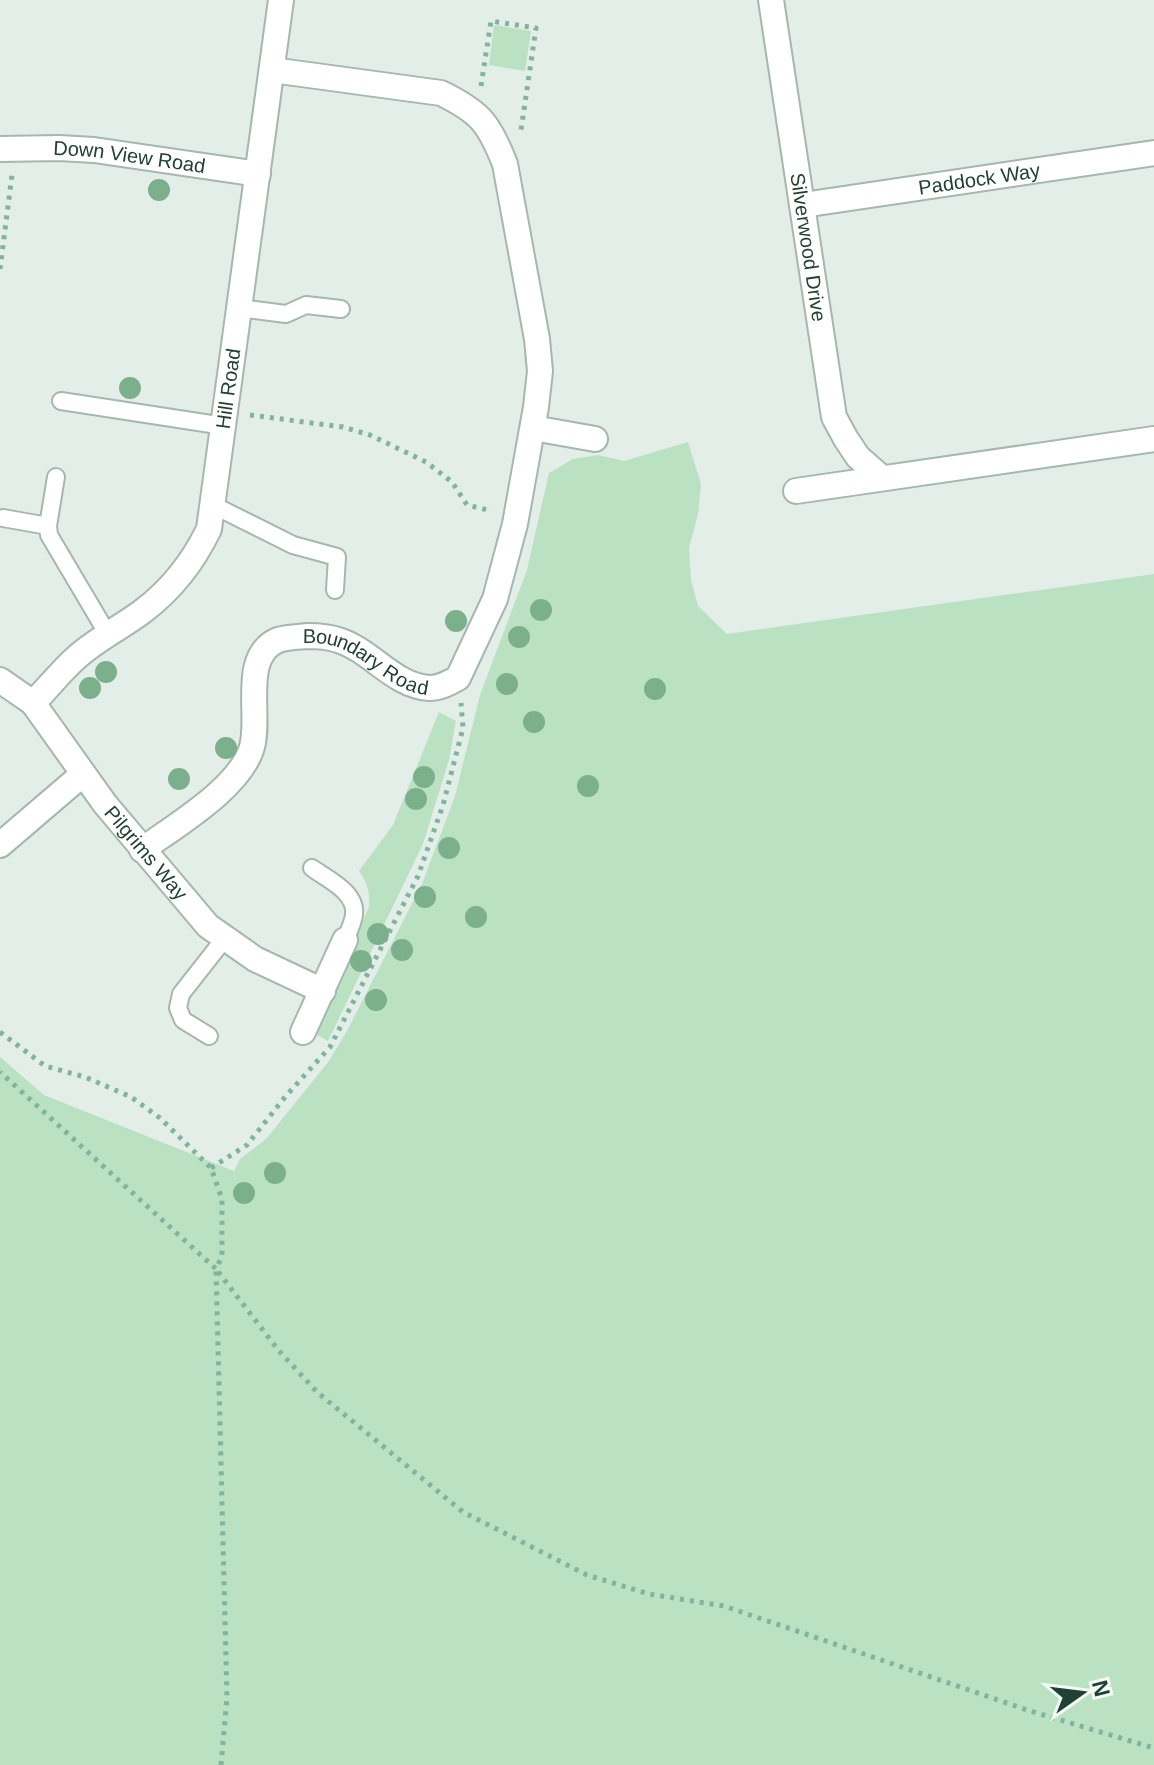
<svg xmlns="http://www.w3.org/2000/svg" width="1154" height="1765" font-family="Arial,sans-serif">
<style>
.green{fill:#bae1c1}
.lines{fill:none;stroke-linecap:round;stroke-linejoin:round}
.lane-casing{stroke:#a5b7af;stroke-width:20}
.street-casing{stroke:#a5b7af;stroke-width:28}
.path{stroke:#80b49f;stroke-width:5;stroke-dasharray:4 6;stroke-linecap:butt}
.lane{stroke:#fff;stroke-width:16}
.street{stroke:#fff;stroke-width:24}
.tree{fill:#7caf8c}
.labels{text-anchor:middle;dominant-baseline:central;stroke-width:7;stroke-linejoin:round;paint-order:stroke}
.street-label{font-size:20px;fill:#214135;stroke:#f4faf6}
</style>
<rect width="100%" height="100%" fill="#e3eee8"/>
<g class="green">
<path d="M494,25L531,31L525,71L489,65Z"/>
<path d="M688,442L701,484L698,514L689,548L691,580L698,606L727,634L1154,574V1765H0V1057L44,1095L234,1171L240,1159L266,1139L329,1061L348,1029L422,884L455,796L480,695L527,570L549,473L573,459L598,455L624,461Z"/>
<path d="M439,712L456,721L449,760L423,844L328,1041L314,1033L369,907C370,893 368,883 359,871L393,825Z"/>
</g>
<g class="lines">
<defs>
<g id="lane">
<path d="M239,308L286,314L306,305L341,309"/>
<path d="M61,401L224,426"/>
<path d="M56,477L48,526L49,535L107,633"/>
<path d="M213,505L293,545L337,557L335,590"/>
<path d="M3,518L48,526"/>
<path d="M312,868C327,879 357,892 354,915C353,923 348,933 345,940"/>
<path d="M209,1036L183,1020L178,1008L181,994L225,938"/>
</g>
<g id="street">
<path id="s1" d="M771,0L834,417L846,439L858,457L882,478"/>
<path id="s2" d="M0,149L59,148L94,150L258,174"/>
<path id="s3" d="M803,205L1154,153"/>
<path d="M533,428L595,439"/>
<path d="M796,491L1154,439"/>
<path id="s4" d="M0,680L33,703L105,804L208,926L255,959L323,991"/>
<path id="s5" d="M33,703C48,688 61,671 77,657C97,639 122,627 143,611C171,590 194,560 209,529L281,0"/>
<path d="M0,845L83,774"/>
<path id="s6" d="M142,850C176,825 240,788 252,747C261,715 240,656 278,640C288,637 298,637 308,636C318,636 329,637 338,640C371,650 394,686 429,688C440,688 449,683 458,678L495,599L515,524L536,407L540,371L537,339L505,164C489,123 480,112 441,93L272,70"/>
<path d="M303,1032L345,940"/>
</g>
</defs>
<use href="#lane" class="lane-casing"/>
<use href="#street" class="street-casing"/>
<g class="path">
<path d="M481,86L491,21L536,28L521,130"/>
<path d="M0,269L12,175"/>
<path d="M250,415L343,427L370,435L426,462L452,482L467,505L492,511"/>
<path d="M0,1032L45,1066L85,1077L131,1097L160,1118L211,1168L222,1199V1256L216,1269L0,1072"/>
<path d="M211,1168L247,1145L285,1097L330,1047L418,876L443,805L463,728L461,703"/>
<path d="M221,1765L227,1698L216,1269L279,1351L317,1392L463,1512L587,1575L649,1594L724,1606L1027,1710L1154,1748"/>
</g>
<use href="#lane" class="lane"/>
<use href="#street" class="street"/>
</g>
<g class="tree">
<circle cx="159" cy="190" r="11"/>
<circle cx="130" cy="388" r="11"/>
<circle cx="541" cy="610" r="11"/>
<circle cx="456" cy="621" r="11"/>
<circle cx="519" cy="637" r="11"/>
<circle cx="106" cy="672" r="11"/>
<circle cx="507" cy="684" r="11"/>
<circle cx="90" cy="688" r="11"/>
<circle cx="655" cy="689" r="11"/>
<circle cx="534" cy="722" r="11"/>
<circle cx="226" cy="748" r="11"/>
<circle cx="424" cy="777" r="11"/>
<circle cx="179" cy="779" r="11"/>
<circle cx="588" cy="786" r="11"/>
<circle cx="416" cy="799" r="11"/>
<circle cx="449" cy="848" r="11"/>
<circle cx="425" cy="897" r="11"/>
<circle cx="476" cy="917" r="11"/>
<circle cx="378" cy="934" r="11"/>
<circle cx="402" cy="950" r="11"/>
<circle cx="361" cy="961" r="11"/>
<circle cx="376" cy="1000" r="11"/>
<circle cx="275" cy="1173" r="11"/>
<circle cx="244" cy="1193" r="11"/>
</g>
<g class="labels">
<g class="street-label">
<text stroke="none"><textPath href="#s2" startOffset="130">Down View Road</textPath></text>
<text stroke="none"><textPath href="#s3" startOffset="178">Paddock Way</textPath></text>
<text stroke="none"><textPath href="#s1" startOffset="250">Silverwood Drive</textPath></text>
<text stroke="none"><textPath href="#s5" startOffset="392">Hill Road</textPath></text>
<text stroke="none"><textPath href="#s6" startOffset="364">Boundary Road</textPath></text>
<text stroke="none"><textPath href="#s4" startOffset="228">Pilgrims Way</textPath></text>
</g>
</g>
<g transform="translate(1082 1693) rotate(76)" stroke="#f4faf6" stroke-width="6" paint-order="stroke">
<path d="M0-6L14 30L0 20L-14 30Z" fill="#214135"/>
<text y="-12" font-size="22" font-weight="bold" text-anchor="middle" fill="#214135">N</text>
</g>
</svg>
